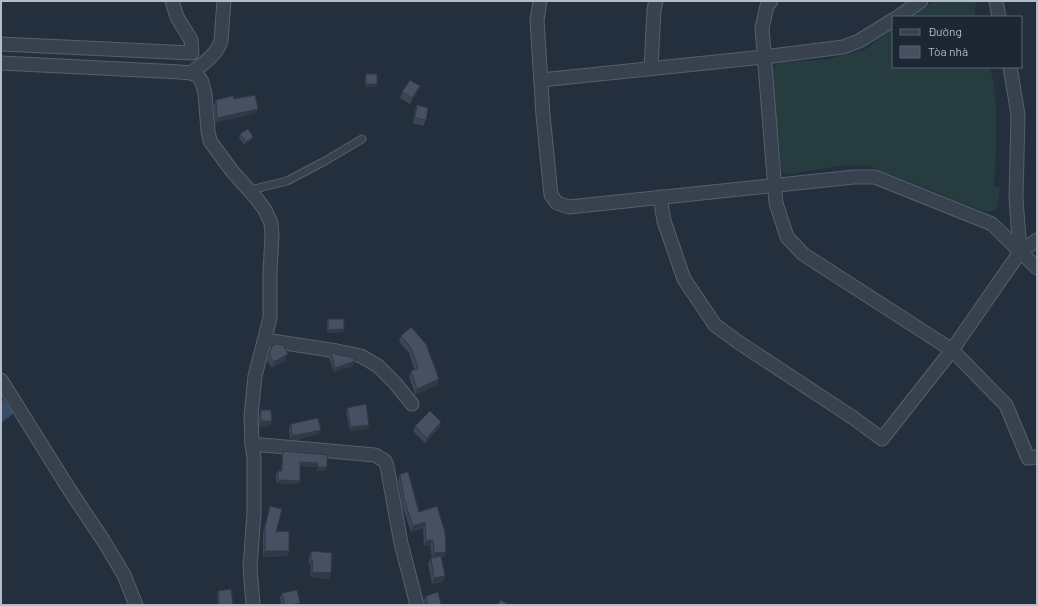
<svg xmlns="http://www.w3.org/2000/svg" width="1038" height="606" font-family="Barlow,sans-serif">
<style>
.grass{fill:#263c3f}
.water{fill:#394c67}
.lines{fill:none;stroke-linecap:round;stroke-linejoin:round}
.lane-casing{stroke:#565f6c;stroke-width:9}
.street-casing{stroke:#565f6c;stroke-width:15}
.lane{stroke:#38414e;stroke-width:7}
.street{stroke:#38414e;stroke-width:13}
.wall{fill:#3b4654}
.shaded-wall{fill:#303945}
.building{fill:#455162;stroke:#303945}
</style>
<rect width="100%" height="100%" fill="#242f3e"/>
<g class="grass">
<path d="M934,1H977L974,10L976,17H911Z"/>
<path d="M893,29V67H990C1000,105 996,148 994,187H1000L997,209L989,212L980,210L867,165L838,166L790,174L782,172L771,69L778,63L829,59L866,49Z"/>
</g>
<path class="water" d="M2,398L14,413L1,423V399Z"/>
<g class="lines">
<defs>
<path id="lane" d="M250,190L287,181L325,161L362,139"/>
<g id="street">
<path d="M540,1L537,20L543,115L551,195L557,203L569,207L854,177H875L992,224L1037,268"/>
<path d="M996,1L999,17"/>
<path d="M898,17L921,1"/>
<path d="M1,44L192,53L191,40L177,17L172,1"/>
<path d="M1,63L180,72L191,73L198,76L202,82L205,94L208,131L210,141L232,171L257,199L265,210L271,223L272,236L270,272V318L255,376L251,416L252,444L254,458V513L250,567L253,605"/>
<path d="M1010,67L1018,115L1016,198L1020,252"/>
<path d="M651,68L654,10L656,1"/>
<path d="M191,73C202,64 217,55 221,41L224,1"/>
<path d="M541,80L764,57L843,47L859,41L893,20"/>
<path d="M660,197L664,221L684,279L715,325L738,342L852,417L882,439L952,350L803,254L787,237L776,203L762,28L767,6L771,1"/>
<path d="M1037,240L1020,252L952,350L1006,405L1028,458L1037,457"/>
<path d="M265,340L337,351L361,356L378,366L395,383L412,404"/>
<path d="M1,380L69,489L103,540L124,575L136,605"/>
<path d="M252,444L375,455L385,461L387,466L401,543L417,605"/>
</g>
</defs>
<use href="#lane" class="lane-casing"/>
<use href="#street" class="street-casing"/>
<use href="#lane" class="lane"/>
<use href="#street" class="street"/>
</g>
<g class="wall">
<path d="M366,74L376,87H365V77Z"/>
<path d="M418,91L410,104L400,98L402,92Z"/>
<path d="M234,99L258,109L256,113L215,123L214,105L216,100Z"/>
<path d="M417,105L426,120L423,126L413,123L415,111Z"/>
<path d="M240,134L253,137L252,140L244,145L239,137Z"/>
<path d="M328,319L344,329L343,332L327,333V322Z"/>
<path d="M401,336L439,379L437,385L415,395L409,376L411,371L414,369L409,353L399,341Z"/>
<path d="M272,346L286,360L272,368L267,360Z"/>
<path d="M331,353L353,366L334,372L329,358Z"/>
<path d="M347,408L368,429L350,431L346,412Z"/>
<path d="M261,410L272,421L270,426L259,427V416Z"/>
<path d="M441,422L439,428L425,443L413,431L415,426Z"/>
<path d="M291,424L319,434L296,440L290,439L289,429Z"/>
<path d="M283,451L327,455L326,471H317V467L300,466L298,484L276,483V475L278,471H281L282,455Z"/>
<path d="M400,474L419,512L446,552L444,557L441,558L445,576L443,582L432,584L428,564L431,558H432L430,546H424L423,528L411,532L402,505L398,480Z"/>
<path d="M270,506L276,532L287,556L263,557V533Z"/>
<path d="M311,551L329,579L310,577L311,566H309V557Z"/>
<path d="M218,591L233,605H218L217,594Z"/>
<path d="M282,593L299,605H281L280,598Z"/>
<path d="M426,596L441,605H425L424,600Z"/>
</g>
<g class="shaded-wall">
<path d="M366,84H377L376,87H365Z"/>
<path d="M420,86L418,91L410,104L412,98Z"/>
<path d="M258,109L256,113L215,123L217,118Z"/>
<path d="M253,137L252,140L244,145L246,142Z"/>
<path d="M344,329L343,332L327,333L328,330Z"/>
<path d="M288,354L286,360L272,368L274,362Z"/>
<path d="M355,361L353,366L334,372L335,368Z"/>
<path d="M439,379L437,385L415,395L417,389Z"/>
<path d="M261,421H272L270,426L259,427Z"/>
<path d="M441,422L439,428L425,443L427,438Z"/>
<path d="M369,425L368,429L350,431L351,427Z"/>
<path d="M321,430L319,434L296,440L290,439L292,435Z"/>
<path d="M300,462L318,463L317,467L299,466Z"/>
<path d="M318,467H327L326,471H317Z"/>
<path d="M278,480L300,481L298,484L276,483Z"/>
<path d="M425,522L423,528L411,532L413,526Z"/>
<path d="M433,540L430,546H424L426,541Z"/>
<path d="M265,551H289L287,556L263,557Z"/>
<path d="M446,552L444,557L432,558L434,553Z"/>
<path d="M311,561H313L311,566H309Z"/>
<path d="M312,572L331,573L329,579L310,577Z"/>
<path d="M445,576L443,582L432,584L434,578Z"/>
<path d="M300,603L299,605H290Z"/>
</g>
<g class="building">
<rect x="366" y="74" width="11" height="10"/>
<path d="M410,80L420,86L412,98L402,92Z"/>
<path d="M255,95L258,109L217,118L216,100L233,96L234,99Z"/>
<path d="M417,105L428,108L426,120L415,118Z"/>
<path d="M248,129L253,137L246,142L240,134Z"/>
<path d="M328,319H344V329L328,330Z"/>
<path d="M411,327L426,344L439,379L417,389L411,371L418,368L411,348L401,336Z"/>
<path d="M276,344L283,345L288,354L274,362L269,355L272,346Z"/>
<path d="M331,353L354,358L355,361L335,368Z"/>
<path d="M366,404L369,425L351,427L347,408Z"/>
<path d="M261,410H271L272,421H261Z"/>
<path d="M430,411L441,422L427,438L415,426Z"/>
<path d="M318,418L321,430L297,435H292L291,424Z"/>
<path d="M283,451L327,455V467H318V463L300,462V481L278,480V471H282Z"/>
<path d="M408,472L419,512L437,506L445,532L446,552L434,553L433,540L426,541L425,522L413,526L404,499L400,474Z"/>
<path d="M270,506L282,509L276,532L289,531V551H265V527Z"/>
<path d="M311,551L332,553L331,573L312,572L313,561H311Z"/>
<path d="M441,556L445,576L434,578L431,558Z"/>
<path d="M231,589L233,605H219L218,591Z"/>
<path d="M297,590L300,603L290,605H285L282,593Z"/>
<path d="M438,592L441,604L436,605H428L426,596Z"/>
<path d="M501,600L509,605H497Z"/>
</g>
<rect width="1038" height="606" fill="none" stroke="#b4bcc9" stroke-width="4"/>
<rect x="892" y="16" width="130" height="52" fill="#1d2633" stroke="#59626f"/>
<rect x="900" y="29" width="20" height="6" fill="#38414e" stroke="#59626f"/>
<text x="928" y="36" font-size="12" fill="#b4bcc9">Đường</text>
<rect x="900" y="46" width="20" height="12" fill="#455162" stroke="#59626f"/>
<text x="928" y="56" font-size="12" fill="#b4bcc9">Tòa nhà</text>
</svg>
